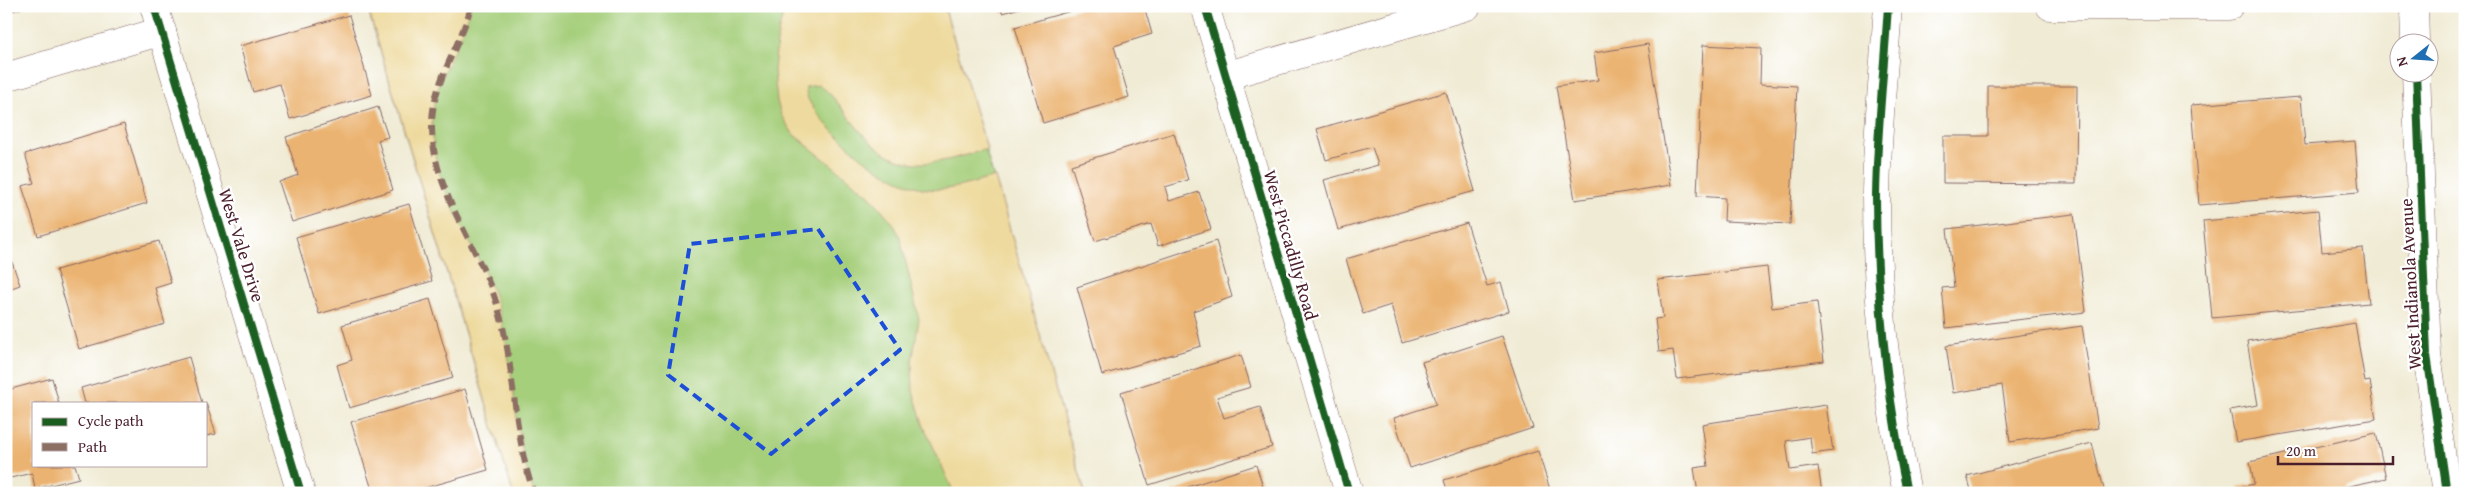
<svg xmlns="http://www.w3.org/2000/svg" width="2471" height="499" font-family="'Gentium Book Plus',serif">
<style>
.green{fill:#a6cf7b;stroke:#787753}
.sand{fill:#eeda9e;stroke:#9c7c64}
.building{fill:#ebb371}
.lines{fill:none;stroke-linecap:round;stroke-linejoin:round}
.minor-casing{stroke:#846666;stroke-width:29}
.minor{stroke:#fff;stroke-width:28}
.quiet{stroke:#8d6e63;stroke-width:6;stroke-dasharray:12 6;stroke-linecap:butt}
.cycleway-casing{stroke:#fff;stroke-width:11}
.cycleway{stroke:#1b5e20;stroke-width:8}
.marked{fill:none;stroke:#1d4ed8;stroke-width:4;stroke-dasharray:10 6;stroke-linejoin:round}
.labels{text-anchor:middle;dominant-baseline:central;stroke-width:4.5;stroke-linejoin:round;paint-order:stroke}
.street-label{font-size:18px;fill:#4a1f2b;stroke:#fff}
</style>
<rect width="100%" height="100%" fill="#fff"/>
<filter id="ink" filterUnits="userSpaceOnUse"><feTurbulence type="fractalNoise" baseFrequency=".02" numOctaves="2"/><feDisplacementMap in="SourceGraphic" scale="10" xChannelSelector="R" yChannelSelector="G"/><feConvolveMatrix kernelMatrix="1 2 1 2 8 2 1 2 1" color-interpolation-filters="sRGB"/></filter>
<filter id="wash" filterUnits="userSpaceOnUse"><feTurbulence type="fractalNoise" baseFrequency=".0096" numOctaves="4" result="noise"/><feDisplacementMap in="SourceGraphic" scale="20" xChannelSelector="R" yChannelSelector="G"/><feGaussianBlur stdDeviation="1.12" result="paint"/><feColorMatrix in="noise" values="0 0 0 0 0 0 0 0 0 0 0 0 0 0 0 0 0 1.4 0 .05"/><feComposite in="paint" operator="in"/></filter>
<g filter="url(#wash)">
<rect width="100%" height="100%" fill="#f0ebd4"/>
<path class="green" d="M367,6H944L1085,493H513Z"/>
<g class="sand">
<path d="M367,6H471C461,46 432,82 432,124C431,184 471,236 492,290C517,356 510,427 534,493H513Z"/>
<path d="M785,6H944L987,149C930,166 897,177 855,125C843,111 835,96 819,85L806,87C801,106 853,151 868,162C884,174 908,186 927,189C949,192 975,182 995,177L1085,493H954L923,424L913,391L912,362L919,319L900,237L893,223L869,195L793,134L781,115L777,101L774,70L778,33Z"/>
</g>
<g id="blocks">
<g class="building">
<path d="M6,6H21L22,8L6,13Z"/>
<path d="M1000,6H1024V7L1002,13Z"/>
<path d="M1088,6H1144L1152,34L1114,46L1129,97L1043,123L1015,27Z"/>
<path d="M349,15L372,95L290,119L280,84L253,92L240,46Z"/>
<path d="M1648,44L1671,185L1575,200L1556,86L1598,80L1594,53Z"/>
<path d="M1703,45L1761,48L1760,84L1797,86L1790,224L1724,221L1725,198L1697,196Z"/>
<path d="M1988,86H2077L2076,184L1943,183V136H1988Z"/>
<path d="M1446,92L1475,191L1338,230L1324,180L1378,165L1372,147L1326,160L1317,129Z"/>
<path d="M2301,97L2305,145L2355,141L2359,192L2199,205L2191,105Z"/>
<path d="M378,107L388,137L378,140L393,190L292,222L279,182L298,175L286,137Z"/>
<path d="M124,124L147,203L38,236L22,186L34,183L25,154Z"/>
<path d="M1174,133L1188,180L1165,187L1169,201L1199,192L1211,229L1158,246L1151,224L1095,241L1071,165Z"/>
<path d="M409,204L432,281L319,314L296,237Z"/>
<path d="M2318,210L2322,252L2363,248L2369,303L2212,318L2203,221Z"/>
<path d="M2074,214L2086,312L1946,328L1942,288L1954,287L1947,229Z"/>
<path d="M1467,223L1487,286L1501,282L1509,311L1402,343L1391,305L1363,314L1346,259Z"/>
<path d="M159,241L171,283L155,288L165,324L79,349L56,270Z"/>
<path d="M1216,241L1232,297L1193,311L1201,346L1102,375L1077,287Z"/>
<path d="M6,245L20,285L6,290Z"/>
<path d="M1767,267L1772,308L1817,302L1824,361L1677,379L1673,350L1659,352L1655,319L1663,318L1658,280Z"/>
<path d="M430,299L453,378L349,408L337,365L352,360L342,325Z"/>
<path d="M2355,323L2365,382L2370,381L2376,419L2236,442L2230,410L2258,405L2247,341Z"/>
<path d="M2082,326L2098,428L2010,442L2002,385L1953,393L1946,346Z"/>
<path d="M1502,336L1533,428L1410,468L1394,418L1436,404L1422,362Z"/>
<path d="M1241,355L1251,387L1217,397L1224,418L1260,407L1272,447L1149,485L1121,392Z"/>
<path d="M189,357L202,403H85L81,388Z"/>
<path d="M6,374L11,389L52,378L59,403H34V465H75L79,478L35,489L32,473L6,479Z"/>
<path d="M465,389L488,470L407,493H373L351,422Z"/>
<path d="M206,403L216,434L206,436Z"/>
<path d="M1826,405L1833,451L1812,454L1810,437L1786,441L1790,470L1818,466L1822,493H1698L1694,468L1708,466L1702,424Z"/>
<path d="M2376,433L2386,478L2345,487L2346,493H2241L2239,487L2254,484L2250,462Z"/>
<path d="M2092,443L2105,493H1972L1967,476Z"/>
<path d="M1538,451L1551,493H1448L1444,480Z"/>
<path d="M1256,465L1265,493H1172V492Z"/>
</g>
</g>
</g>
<g filter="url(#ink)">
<use href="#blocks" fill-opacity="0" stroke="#846666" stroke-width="1"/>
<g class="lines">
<defs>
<g id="minor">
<path d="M154,6L301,493"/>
<path d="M1205,6L1349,493"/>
<path d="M1888,6C1884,69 1877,133 1876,195C1876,296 1887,395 1907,493"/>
<path d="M2050,6H2229"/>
<path d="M2414,6L2415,42"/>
<path d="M2416,72L2427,355L2447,493"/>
<path d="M1225,76L1467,6"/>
<path d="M6,77L162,31"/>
</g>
</defs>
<use href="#minor" class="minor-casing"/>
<use href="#minor" class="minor"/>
<path class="quiet" d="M471,6C461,46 432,82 432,124C431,184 471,236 492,290C517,356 510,427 534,493"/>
<defs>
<g id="cycleway">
<path d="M154,6L301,493"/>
<path d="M1205,6L1349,493"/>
<path d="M1888,6C1884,69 1877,133 1876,195C1876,296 1887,395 1907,493"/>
<path d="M2416,72L2427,355L2447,493"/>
</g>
</defs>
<use href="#cycleway" class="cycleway-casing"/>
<use href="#cycleway" class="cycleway"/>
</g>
</g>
<path class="marked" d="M818,229L900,350L771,454L668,375L690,244Z"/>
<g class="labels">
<g class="street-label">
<text transform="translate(242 245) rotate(73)">West Vale Drive</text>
<text transform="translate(1291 245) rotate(74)">West Piccadilly Road</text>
<text transform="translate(2410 284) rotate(-93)">West Indianola Avenue</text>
</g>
</g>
<rect width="2471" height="499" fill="none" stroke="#fff" stroke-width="25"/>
<rect x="32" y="402" width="175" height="65" fill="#ffffff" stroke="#b7a5aa"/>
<rect x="42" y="418" width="25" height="8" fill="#1b5e20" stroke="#b7a5aa"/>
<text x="78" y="426" font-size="15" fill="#4a1f2b">Cycle path</text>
<rect x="42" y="443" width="25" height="8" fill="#8d6e63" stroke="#b7a5aa"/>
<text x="78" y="452" font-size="15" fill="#4a1f2b">Path</text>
<g transform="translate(2414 58) rotate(253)"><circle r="24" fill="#ffffff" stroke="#b7a5aa"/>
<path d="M0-4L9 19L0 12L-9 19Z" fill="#1f6fb2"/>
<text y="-8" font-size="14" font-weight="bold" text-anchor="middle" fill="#4a1f2b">N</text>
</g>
<path d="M2278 456v8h115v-8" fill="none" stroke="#4a1f2b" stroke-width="2.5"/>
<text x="2286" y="456" font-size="15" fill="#4a1f2b" stroke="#ffffff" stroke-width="4" paint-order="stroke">20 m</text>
</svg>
